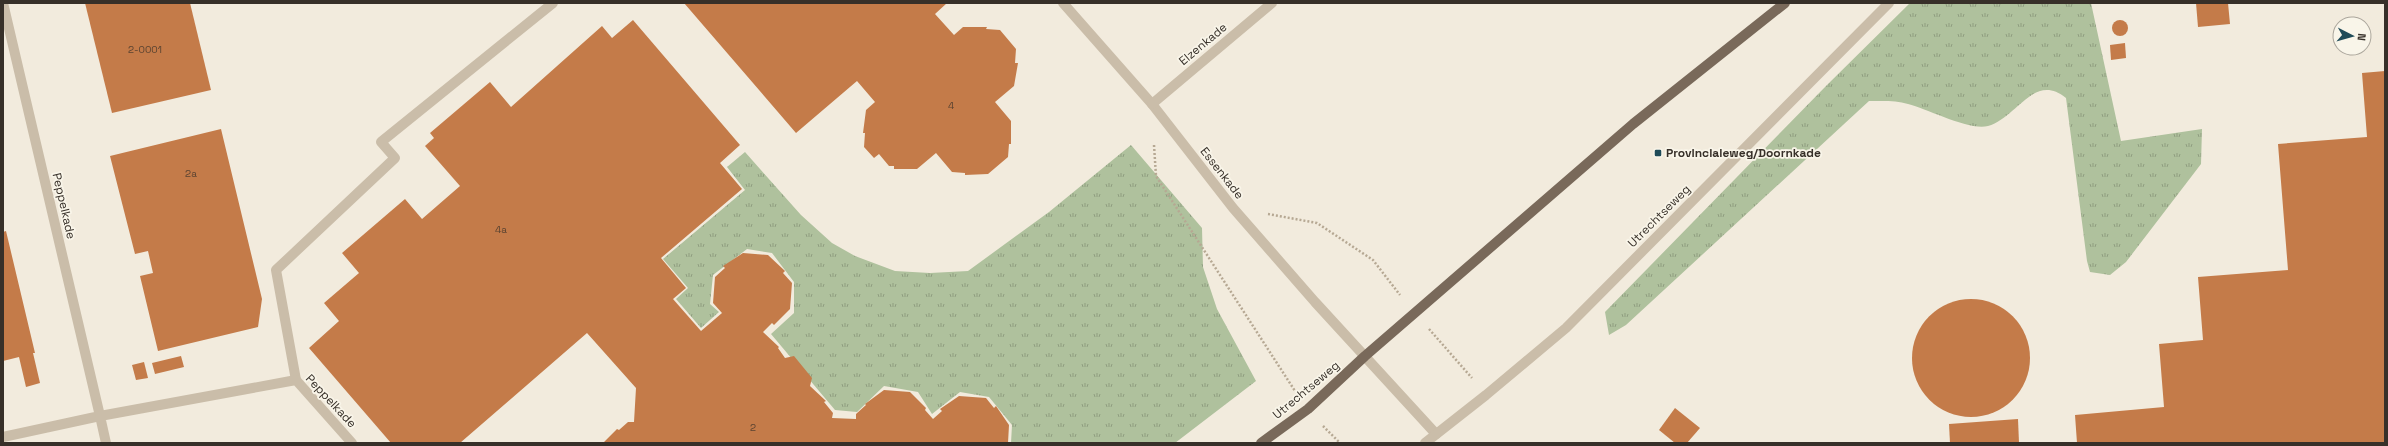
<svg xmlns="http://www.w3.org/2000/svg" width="2388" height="446" font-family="'Space Grotesk',sans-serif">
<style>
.grass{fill:url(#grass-tufts)}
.building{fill:#c47b49}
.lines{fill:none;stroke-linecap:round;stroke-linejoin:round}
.path{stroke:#b6a893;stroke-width:2.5;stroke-dasharray:2 2;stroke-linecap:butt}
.minor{stroke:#cabda9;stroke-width:10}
.major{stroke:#79695a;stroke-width:10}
.poi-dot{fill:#1f4b58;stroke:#f9f5e9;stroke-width:1.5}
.labels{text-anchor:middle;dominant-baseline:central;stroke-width:3.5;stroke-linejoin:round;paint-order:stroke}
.number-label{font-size:10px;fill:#5a4331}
.street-label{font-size:12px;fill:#373029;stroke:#f9f5e9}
.poi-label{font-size:12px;font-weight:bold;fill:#373029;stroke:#f9f5e9;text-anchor:start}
</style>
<defs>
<pattern id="grass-tufts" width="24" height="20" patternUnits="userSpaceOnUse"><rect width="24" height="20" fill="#afc19d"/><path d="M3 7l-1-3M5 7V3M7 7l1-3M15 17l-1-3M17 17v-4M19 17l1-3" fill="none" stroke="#8f9d80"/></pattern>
</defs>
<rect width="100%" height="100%" fill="#f2ebdd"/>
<g class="grass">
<path d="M1910,3H2091L2121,141L2202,129L2201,164L2126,262L2110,275L2090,272L2087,261L2066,98C2034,72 2018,117 1988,126C1969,131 1928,109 1908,104C1896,100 1881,101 1869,101L1626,325L1609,335L1605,312L1826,86Z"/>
<path d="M1131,145L1202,228L1203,267L1217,309L1256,381L1175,443H1011L1012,425L989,397L960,392L932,414L918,392L884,386L857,412L835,410L771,334L794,313V282L772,253L747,249L713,275L710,304L719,312L701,328L676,299L688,288L663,259L745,190L727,167L745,152L801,215L832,243L855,256L895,271L930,273L968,271L1049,212Z"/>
</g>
<g class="building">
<path d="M85,3H190L211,90L112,113Z"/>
<path d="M684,3H947L935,14L954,35L963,27H987L986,29L1000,30L1016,49L1015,63H1018L1014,86L995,102L1011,121V144H1009L1008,157L988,174L965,175V173L952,172L936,153L917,169H894V166H889L879,154L874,158L864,147L865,133H863L866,110L875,102L857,81L796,133Z"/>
<path d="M2196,3H2228L2230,24L2198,27Z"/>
<circle cx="2120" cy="28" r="8"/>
<path d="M633,20L740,145L720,163L742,189L661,258L686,288L673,299L701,331L722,313L713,303L715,277L725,268L723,266L743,253L768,255L785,271L783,273L792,283L790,309L774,325L772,323L763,332L779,347L778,348L785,358L794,356L812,378L810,386L826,401L824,402L833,413L832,418L856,419V414L866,405L865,404L884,390L910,392L926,408L925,410L933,419L942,411L940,409L959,396L986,398L994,408L996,406L1009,425L1008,443H603L617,429L619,430L628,422H634L636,388L587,333L460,443H391L309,348L339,321L324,303L359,273L342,253L405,199L422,219L460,186L425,146L434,138L430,133L490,82L511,107L602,26L612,38Z"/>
<path d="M2125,43L2126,58L2111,60L2110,45Z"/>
<path d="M2385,71V443H2077L2075,415L2164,407L2159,344L2203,340L2198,277L2288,270L2278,144L2367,137L2362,73Z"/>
<path d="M221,129L262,299L258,327L158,351L140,276L153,273L148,251L135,254L110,156Z"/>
<path d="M6,231L35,353H33L40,383L26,387L19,357L3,361V232Z"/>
<circle cx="1971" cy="358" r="59"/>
<path d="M181,356L184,367L155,374L152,363Z"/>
<path d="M144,362L148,378L136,380L132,365Z"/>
<path d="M1675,408L1700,428L1687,443H1675L1659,430Z"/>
<path d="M2018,419L2019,443H1950L1949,424Z"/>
</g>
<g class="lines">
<g class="path">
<path d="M1154,145L1156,176L1295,391"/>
<path d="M1268,214L1317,223L1373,260L1400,295"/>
<path d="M1429,329L1472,378"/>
<path d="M1323,426L1340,443"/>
</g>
<g class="minor">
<path d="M1063,3L1152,104L1233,208L1315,302L1436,434"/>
<path d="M1152,104L1272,3"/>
<path d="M296,380L276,270L395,158L381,142L553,3"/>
<path d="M3,437L100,416L3,3"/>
<path d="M106,443L100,416L296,380L352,443"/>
<path d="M1425,443L1486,395L1566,328L1889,3"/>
</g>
<path class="major" d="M1261,443L1308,409L1365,356L1633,124L1785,3"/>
</g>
<rect class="poi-dot" x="1654" y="149" width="8" height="8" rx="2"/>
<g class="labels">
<g class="number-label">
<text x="145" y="49">2-0001</text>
<text x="951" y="105">4</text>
<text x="191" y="173">2a</text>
<text x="501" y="229">4a</text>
<text x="753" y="427">2</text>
</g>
<g class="street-label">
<text transform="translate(1203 44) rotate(-40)">Elzenkade</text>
<text transform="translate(1222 173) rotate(52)">Essenkade</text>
<text transform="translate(64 206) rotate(77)">Peppelkade</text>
<text transform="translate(1659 216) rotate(-45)">Utrechtseweg</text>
<text transform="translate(1306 390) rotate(-40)">Utrechtseweg</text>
<text transform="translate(331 401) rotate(47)">Peppelkade</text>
</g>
<g class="poi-label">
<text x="1666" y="153">Provincialeweg/Doornkade</text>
</g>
</g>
<rect width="2388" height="446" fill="none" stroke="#373029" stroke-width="8"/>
<g transform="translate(2352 36) rotate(96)"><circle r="19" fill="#f9f5e9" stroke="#aba69c"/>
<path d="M0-3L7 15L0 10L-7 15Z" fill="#1f4b58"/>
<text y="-6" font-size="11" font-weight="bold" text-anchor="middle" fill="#373029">N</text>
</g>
</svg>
